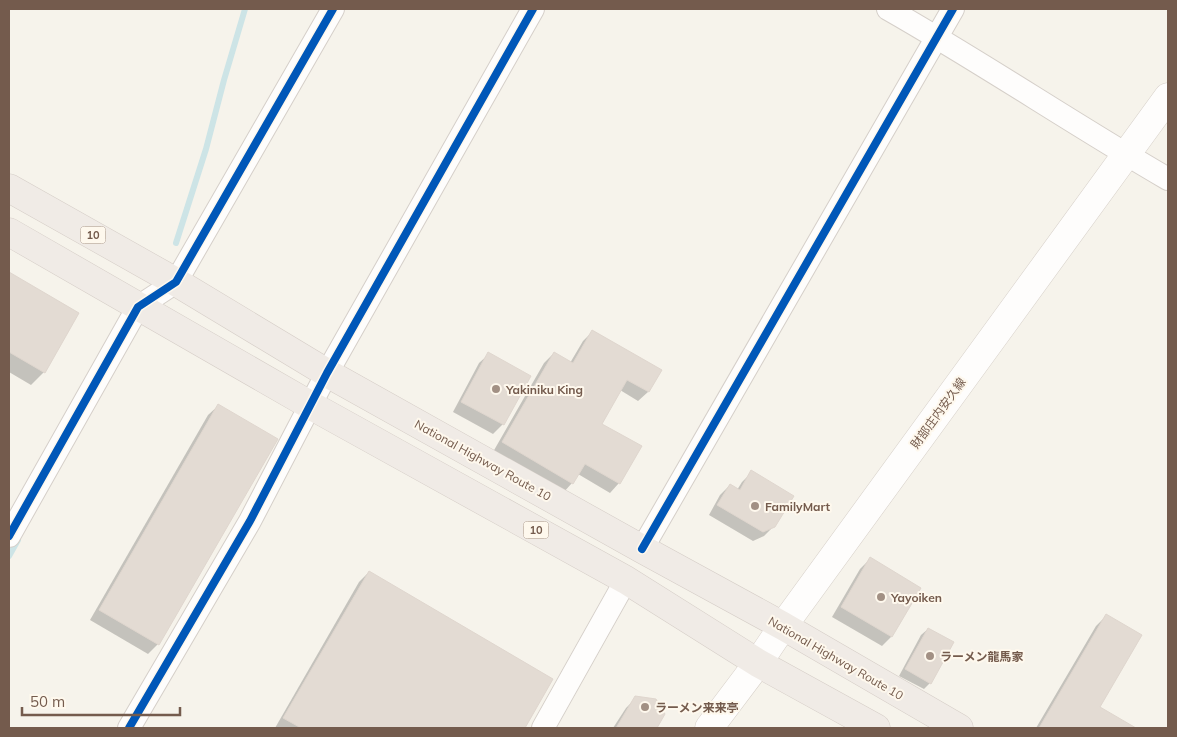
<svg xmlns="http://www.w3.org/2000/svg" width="1177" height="737" font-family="Mulish,'Noto Sans JP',sans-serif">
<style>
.shadow{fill:#0003}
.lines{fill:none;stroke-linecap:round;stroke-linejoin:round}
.stream{stroke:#cde4e6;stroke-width:6}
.building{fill:#e3dbd3;stroke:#dfd6ce}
.minor-casing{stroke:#d5cfc9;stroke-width:24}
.secondary-casing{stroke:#d6cfc8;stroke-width:29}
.trunk-casing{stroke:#d5cdc7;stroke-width:29}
.minor{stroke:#fefdfc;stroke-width:22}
.secondary{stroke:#fefdfc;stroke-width:28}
.trunk{stroke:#f0ebe6;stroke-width:28}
.cycleway-casing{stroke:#fef8ed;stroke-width:11}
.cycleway{stroke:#0057b8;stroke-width:8}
.poi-dot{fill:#a29084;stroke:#fef8ed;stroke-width:2}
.labels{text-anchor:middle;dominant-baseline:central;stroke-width:4;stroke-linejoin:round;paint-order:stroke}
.shield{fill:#fef8ed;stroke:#9d8a7d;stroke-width:1}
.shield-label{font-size:11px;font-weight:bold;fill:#745b4d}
.poi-label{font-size:12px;font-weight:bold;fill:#745b4d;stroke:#fef8ed;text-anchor:start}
.street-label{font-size:12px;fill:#745b4d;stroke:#fef8ed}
</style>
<rect width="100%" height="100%" fill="#f6f3eb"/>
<g class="shadow">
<path d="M9,273L78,313L44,372L31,385L9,372Z"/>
<path d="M593,331L660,370L648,392L638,401L620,390L601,424L619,483L610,493L578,474L572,483L563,493L493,452L544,363L554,353L570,363L583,341Z"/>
<path d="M489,354L503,424L493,434L453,412L479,363Z"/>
<path d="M218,406L158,644L148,654L90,620L208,415Z"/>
<path d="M752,472L774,526L764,536L753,541L709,515L720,495L730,485L737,490L742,482Z"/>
<path d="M870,559L892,636L882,646L832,617L860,569Z"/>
<path d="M369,572L552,679L523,728H275L359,582Z"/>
<path d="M1106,616L1098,708L1133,728H1036L1096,626Z"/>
<path d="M928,629L930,683L924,689L899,676L921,635Z"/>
<path d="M636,698L664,714L656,728H613L626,708Z"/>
</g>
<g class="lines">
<g class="stream">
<path d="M176,243L206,149L224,80L245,9"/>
<path d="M9,556L18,540"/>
</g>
</g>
<g class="building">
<path d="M9,272L79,313L45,373L9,352Z"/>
<path d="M592,330L662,370L649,392L627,380L602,424L642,446L620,484L585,464L573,484L502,442L554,352L573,363Z"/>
<path d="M488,352L531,376L504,425L461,402Z"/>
<path d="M218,404L278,439L159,645L99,610Z"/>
<path d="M751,470L794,496L775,527L763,532L717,505L730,484L740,490Z"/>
<path d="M870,557L921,588L892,637L841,607Z"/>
<path d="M369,571L553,679L525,728H301L283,718Z"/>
<path d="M1106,614L1142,635L1100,707L1136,728H1039Z"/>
<path d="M928,628L954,642L931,684L905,669Z"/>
<path d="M635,696L656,699L665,714L657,728H616Z"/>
</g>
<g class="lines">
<defs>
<g id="minor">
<path d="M888,9C983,63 1073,124 1168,179"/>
<path d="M9,536L138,307L176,282L333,9"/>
<path d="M642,549L953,9"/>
<path d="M129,728L250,521L327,373L533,9"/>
<path d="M543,728L626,580"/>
</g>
<path id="secondary" d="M709,728L758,663L783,626L1168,97"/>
<g id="trunk">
<path d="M9,188L176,282L327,373L642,549L783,626L959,728"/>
<path d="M9,232L310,405L626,580L758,663L876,728"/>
</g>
</defs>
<use href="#minor" class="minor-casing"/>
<use href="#secondary" class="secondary-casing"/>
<use href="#trunk" class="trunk-casing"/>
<use href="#minor" class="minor"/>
<use href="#secondary" class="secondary"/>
<use href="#trunk" class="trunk"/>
<defs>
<g id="cycleway">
<path d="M9,536L138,307L176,282L333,9"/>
<path d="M642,549L953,9"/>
<path d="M129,728L250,521L327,373L533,9"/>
</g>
</defs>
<use href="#cycleway" class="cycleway-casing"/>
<use href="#cycleway" class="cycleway"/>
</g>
<g class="poi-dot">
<circle cx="496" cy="389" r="5"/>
<circle cx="755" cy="506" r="5"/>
<circle cx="881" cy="597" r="5"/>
<circle cx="930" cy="656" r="5"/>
<circle cx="645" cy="707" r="5"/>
</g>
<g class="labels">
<g class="shield">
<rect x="80.5" y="226.5" width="25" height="17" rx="4"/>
<rect x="523.5" y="521.5" width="25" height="17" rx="4"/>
</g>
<g class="shield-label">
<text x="93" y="235">10</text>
<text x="536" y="530">10</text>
</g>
<g class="poi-label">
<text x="506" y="389">Yakiniku King</text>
<text x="765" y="506">FamilyMart</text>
<text x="891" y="597">Yayoiken</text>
<text x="940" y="656">ラーメン龍馬家</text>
<text x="655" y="707">ラーメン来来亭</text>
</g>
<g class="street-label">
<text transform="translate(938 413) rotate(-54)">財部庄内安久線</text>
<text transform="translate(483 460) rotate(29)">National Highway Route 10</text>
<text transform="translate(836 658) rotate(30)">National Highway Route 10</text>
</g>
</g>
<rect width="1177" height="737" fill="none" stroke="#745b4d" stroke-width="20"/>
<path d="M22 707v8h158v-8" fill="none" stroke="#745b4d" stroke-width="2.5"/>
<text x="30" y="707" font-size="15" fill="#745b4d" stroke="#fef8ed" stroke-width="4" paint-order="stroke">50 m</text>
</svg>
